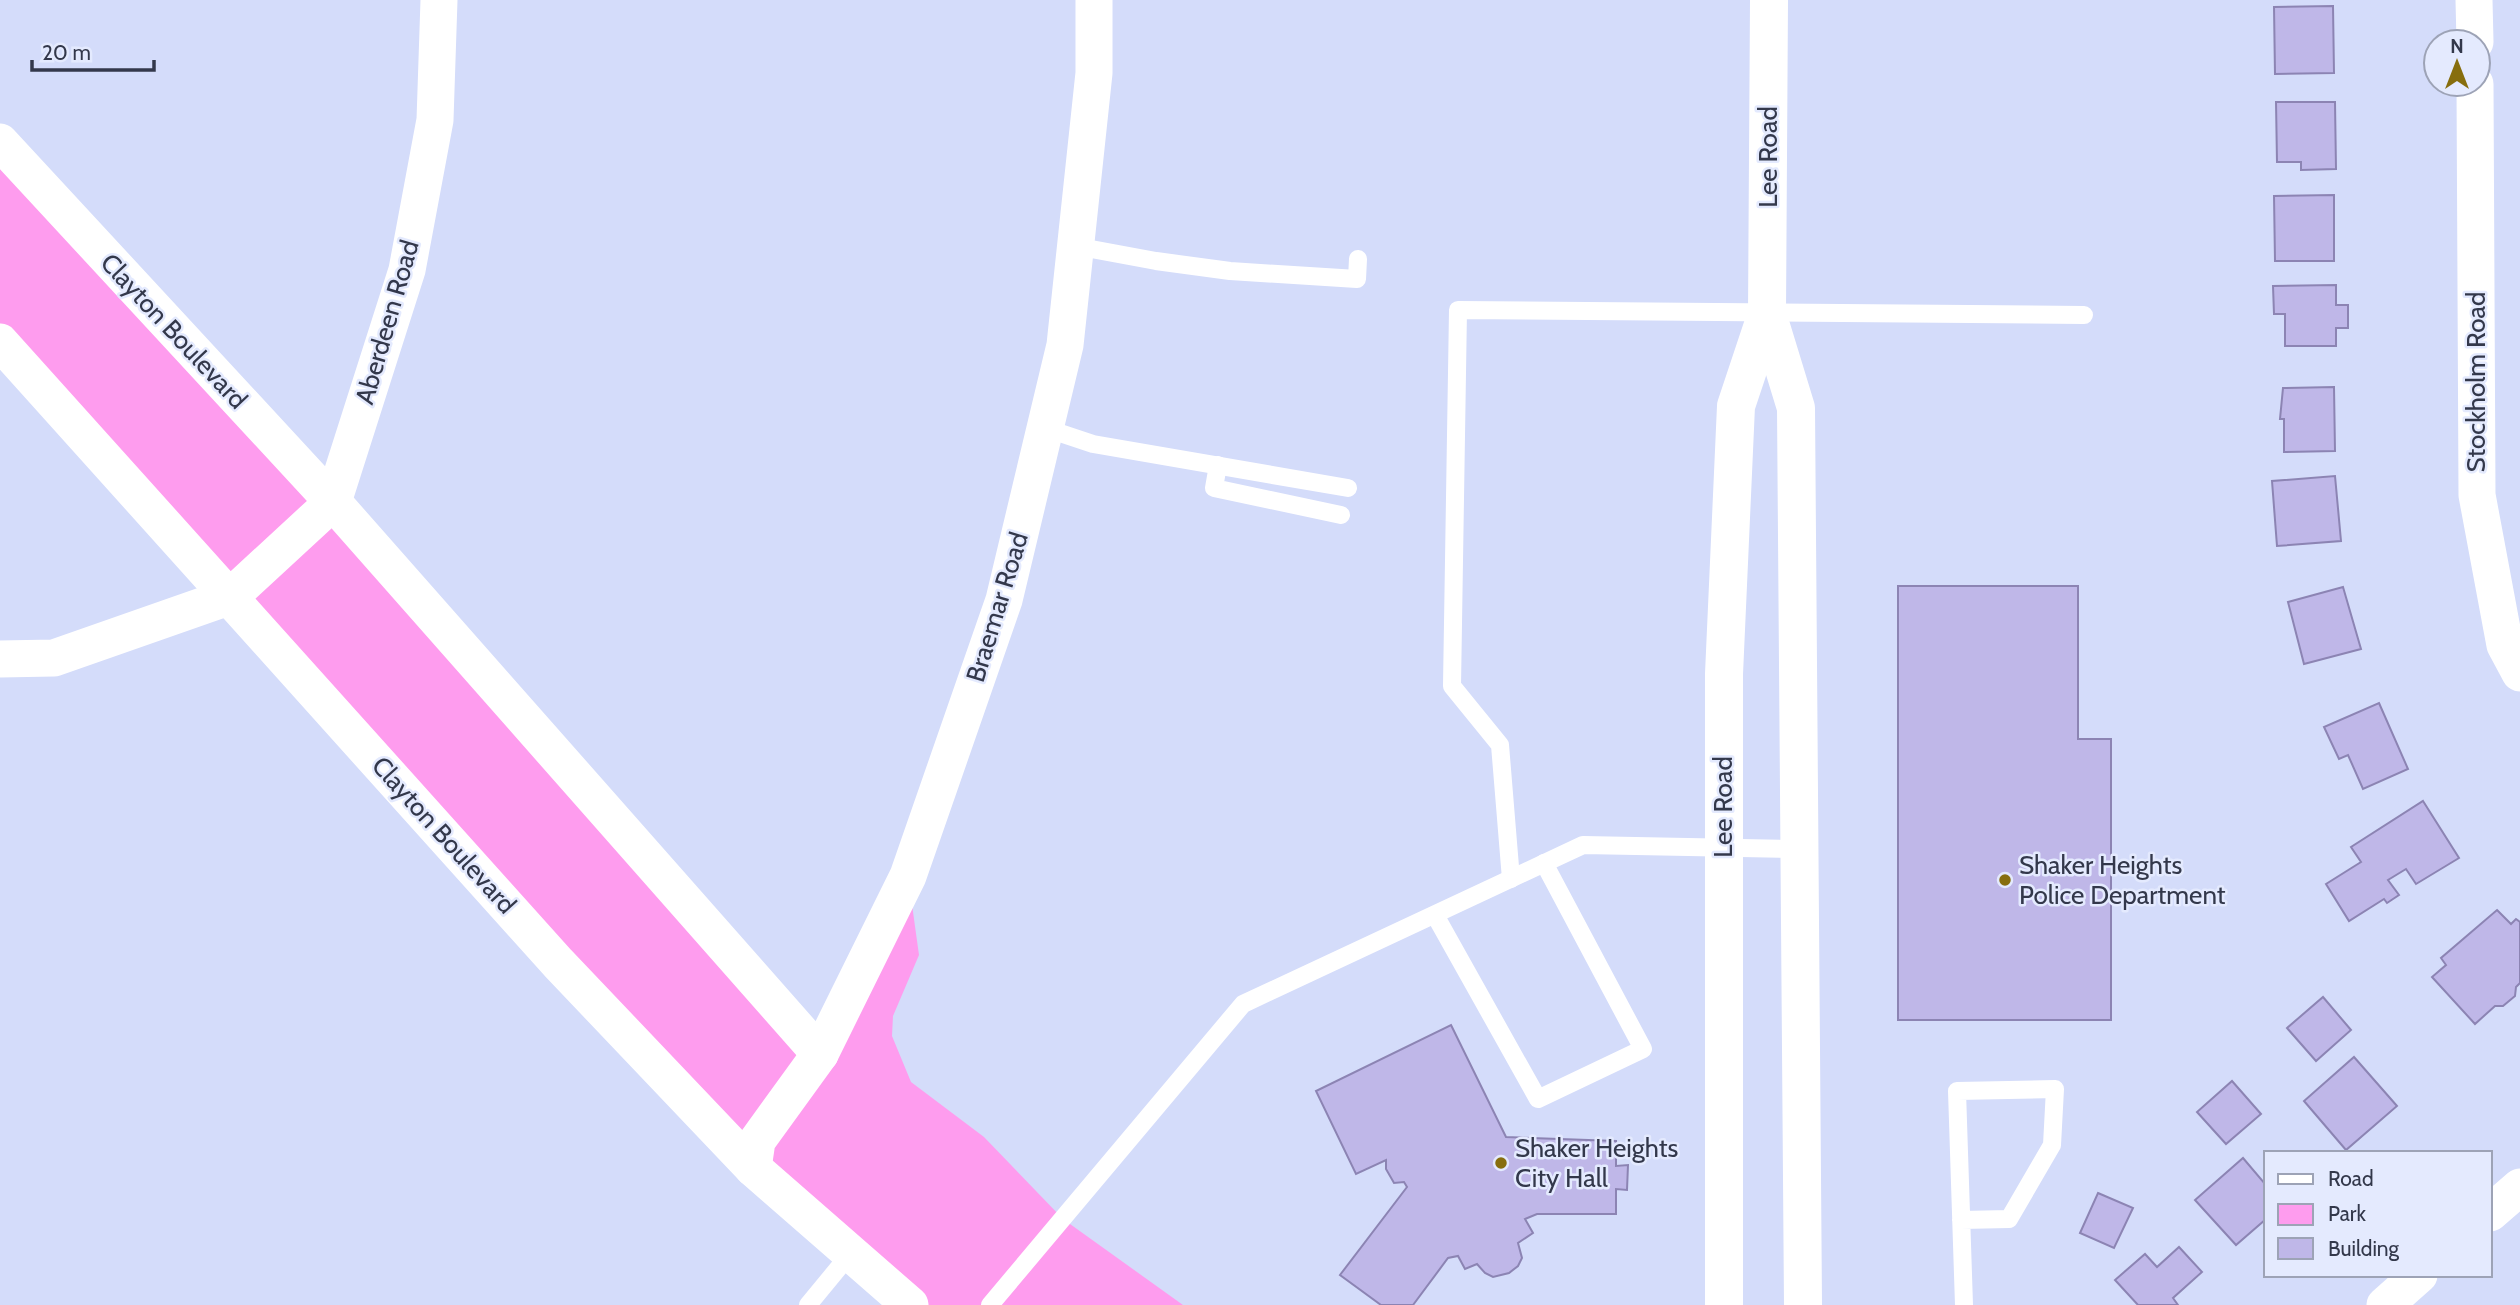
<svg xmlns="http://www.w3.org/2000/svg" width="2520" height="1305" font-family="Cabin,sans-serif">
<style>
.green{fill:#fe9cee}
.building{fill:#bfb7e8;stroke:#8c84b3;stroke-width:2}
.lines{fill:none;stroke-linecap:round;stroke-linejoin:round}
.service{stroke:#fff;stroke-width:18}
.minor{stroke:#fff;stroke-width:37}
.secondary{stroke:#fff;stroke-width:38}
.poi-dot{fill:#876e0e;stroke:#e4eafe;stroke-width:2.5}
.labels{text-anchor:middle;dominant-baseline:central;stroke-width:5;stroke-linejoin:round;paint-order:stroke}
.street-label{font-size:26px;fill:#33384b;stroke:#e4eafe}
.poi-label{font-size:26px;fill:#33384b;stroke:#e4eafe;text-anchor:start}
</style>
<rect width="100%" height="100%" fill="#d4dcfa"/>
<path class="green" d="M0,142L820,1054L908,876L919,955L893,1016L892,1036L911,1082L984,1137L1063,1219L1183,1305H910L850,1254L0,342Z"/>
<g class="building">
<path d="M2333,6L2334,73L2275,74L2274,7Z"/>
<path d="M2276,102H2335L2336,169L2301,170V162H2277Z"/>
<path d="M2334,195V261H2275L2274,196Z"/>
<path d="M2336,285V305H2348V328H2336V346H2285V314H2274L2273,286Z"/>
<path d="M2334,387L2335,451L2284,452V419H2280L2283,388Z"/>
<path d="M2335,476L2341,541L2277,546L2272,481Z"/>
<path d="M1898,586H2078V739H2111V1020H1898Z"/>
<path d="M2343,587L2361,649L2304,664L2288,602Z"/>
<path d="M2379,703L2408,769L2363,789L2348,755L2339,759L2324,727Z"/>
<path d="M2423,801L2459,858L2416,884L2406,869L2388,880L2399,895L2387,903L2384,899L2349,921L2326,884L2361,862L2351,847Z"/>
<path d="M2497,910L2511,924L2516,919L2520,922V983L2516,987L2515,996L2503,1006H2495L2475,1024L2432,977L2446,965L2441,958Z"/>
<path d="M2323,997L2351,1030L2316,1061L2287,1028Z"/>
<path d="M1451,1025L1506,1137L1616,1141V1166L1628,1165L1627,1190L1616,1189V1214H1537L1525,1219L1533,1233L1518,1243L1522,1258L1518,1266L1509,1273L1493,1277L1485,1273L1477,1264L1465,1269L1458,1256L1448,1258L1413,1305H1381L1340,1275L1407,1187L1404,1182L1394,1183L1386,1169V1160L1356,1174L1316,1091Z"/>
<path d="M2354,1057L2397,1106L2346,1150L2304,1101Z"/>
<path d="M2232,1081L2261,1114L2226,1144L2197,1112Z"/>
<path d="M2243,1158L2266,1185V1219L2236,1245L2195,1200Z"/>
<path d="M2098,1193L2133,1208L2114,1248L2080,1233Z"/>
<path d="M2179,1247L2202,1272L2173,1298L2178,1305H2138L2115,1280L2145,1254L2157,1267Z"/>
</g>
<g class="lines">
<g class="service">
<path d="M1075,246L1156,261L1230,271L1357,279L1358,259"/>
<path d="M1045,428L1093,444L1348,488"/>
<path d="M1218,465L1214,488L1341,515"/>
<path d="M1511,879L1500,745L1452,686L1458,310L2084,315"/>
<path d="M1435,915L1538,1099L1643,1049L1544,863"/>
<path d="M1961,1220L2009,1219L2052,1145L2055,1089L1957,1091L1964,1305"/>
<path d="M808,1305L850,1254"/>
<path d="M990,1305L1243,1004L1583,845L1798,849"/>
</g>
<g class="minor">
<path d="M2474,0L2475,42"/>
<path d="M2475,84L2477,495L2505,645L2520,673"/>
<path d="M0,142L333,502L820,1054"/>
<path d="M0,342L558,963L753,1168L910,1305"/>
<path d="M0,659L54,658L231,596L333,502L407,270L435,120L439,0"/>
<path d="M753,1168L757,1141L820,1054L908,876L1004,600L1065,345L1094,73V0"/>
<path d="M2490,1213L2520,1187"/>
<path d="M2385,1305L2419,1275"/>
</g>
<g class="secondary">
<path d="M1769,0L1767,313L1796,408L1803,1305"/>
<path d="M1724,1305V674L1736,406L1767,313"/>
</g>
</g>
<g class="poi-dot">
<circle cx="2005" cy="880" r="7"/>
<circle cx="1501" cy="1163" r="7"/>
</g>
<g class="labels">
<g class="street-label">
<text transform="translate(1768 157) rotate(-90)">Lee Road</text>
<text transform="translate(387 322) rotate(-74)">Aberdeen Road</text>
<text transform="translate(174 331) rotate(47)">Clayton Boulevard</text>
<text transform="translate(2476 382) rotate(-90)">Stockholm Road</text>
<text transform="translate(997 607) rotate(-73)">Braemar Road</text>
<text transform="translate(1723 807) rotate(-90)">Lee Road</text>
<text transform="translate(444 835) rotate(48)">Clayton Boulevard</text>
</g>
<g class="poi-label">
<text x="2019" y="865">Shaker Heights<tspan x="2019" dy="30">Police Department</tspan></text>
<text x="1515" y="1148">Shaker Heights<tspan x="1515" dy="30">City Hall</tspan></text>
</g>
</g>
<rect x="2264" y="1151" width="228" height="126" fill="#e4eafe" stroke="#9da3b6" stroke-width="2"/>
<rect x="2278" y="1174" width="35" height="10" fill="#ffffff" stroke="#9da3b6" stroke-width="2"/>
<text x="2328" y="1186" font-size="21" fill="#33384b">Road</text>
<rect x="2278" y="1204" width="35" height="21" fill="#fe9cee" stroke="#9da3b6" stroke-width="2"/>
<text x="2328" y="1221" font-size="21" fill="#33384b">Park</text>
<rect x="2278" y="1238" width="35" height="21" fill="#bfb7e8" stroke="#9da3b6" stroke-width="2"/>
<text x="2328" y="1256" font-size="21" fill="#33384b">Building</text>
<g transform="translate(2457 63)"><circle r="33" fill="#e4eafe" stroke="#9da3b6" stroke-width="2"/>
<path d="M0-5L12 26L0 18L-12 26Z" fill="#876e0e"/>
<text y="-10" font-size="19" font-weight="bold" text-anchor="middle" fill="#33384b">N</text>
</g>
<path d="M32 60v10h122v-10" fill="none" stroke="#33384b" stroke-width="3.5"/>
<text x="42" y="60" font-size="21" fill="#33384b" stroke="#e4eafe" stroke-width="5" paint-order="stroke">20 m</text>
</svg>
